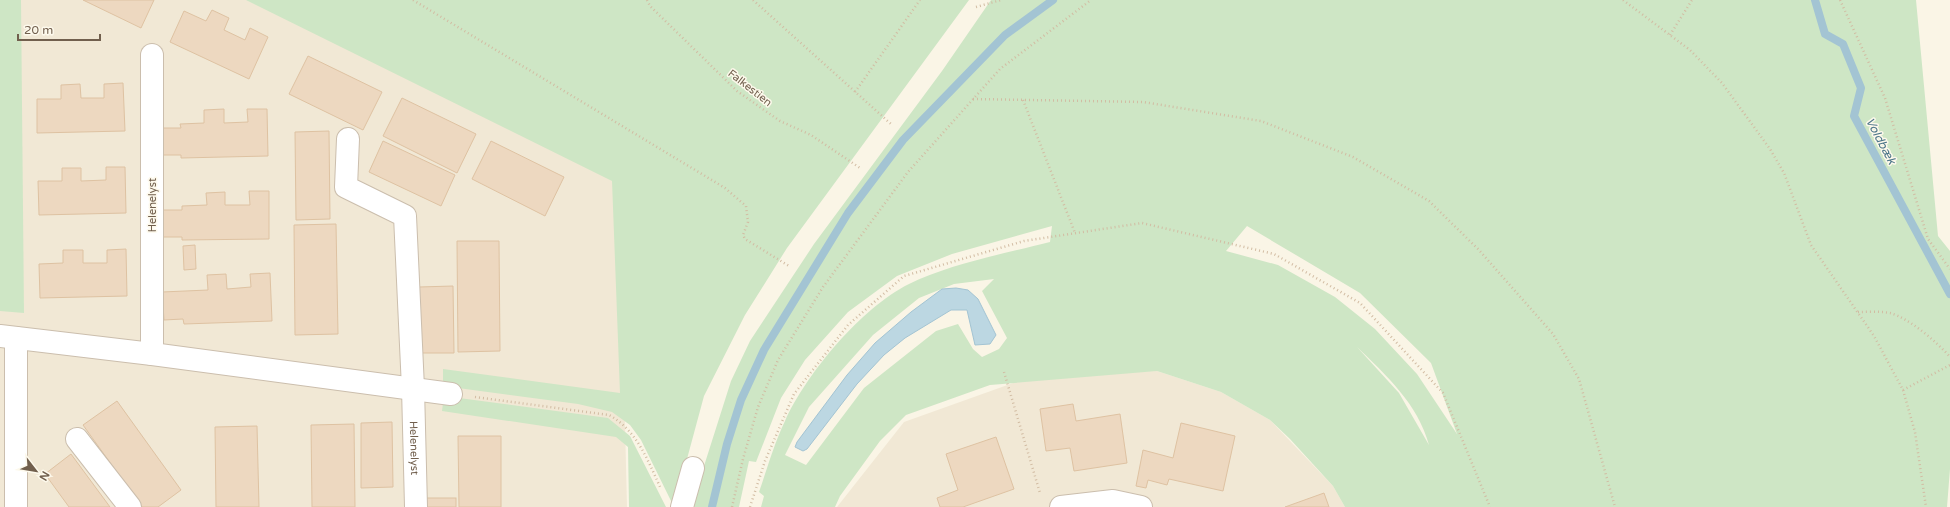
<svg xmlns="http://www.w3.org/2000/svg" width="1950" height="507" font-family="'Varela Round',sans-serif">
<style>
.residential{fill:#f1e8d5}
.green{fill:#cee6c5;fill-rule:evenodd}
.water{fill:#bcd7e2;stroke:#a3c4d3}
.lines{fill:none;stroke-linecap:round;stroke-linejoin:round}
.stream{stroke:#a3c4d3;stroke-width:8}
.building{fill:#edd8c0;stroke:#dec2a2}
.minor-casing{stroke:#cbbead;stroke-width:24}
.path{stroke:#d2bca3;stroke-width:2.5;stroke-dasharray:1 3;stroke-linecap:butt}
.minor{stroke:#fff;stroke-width:22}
.labels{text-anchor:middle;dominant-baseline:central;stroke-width:3;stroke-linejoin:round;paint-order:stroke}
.street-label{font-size:11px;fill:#715f4d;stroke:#fdf9ec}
.water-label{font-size:12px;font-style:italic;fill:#4c7689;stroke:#fdf9ec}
</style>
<rect width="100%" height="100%" fill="#faf5e6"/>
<g class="residential">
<path d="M0,0H256L619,176L627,507H0Z"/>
<path d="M1157,371L1221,392L1270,420L1333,486L1345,507H837L904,422L1038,374Z"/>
</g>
<g class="green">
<path d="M0,0H21L24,313L0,311Z"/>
<path d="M246,0H969L787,248L745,315L704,396L674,507L641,440L630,425L612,412L578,404L443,386V369L620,393L612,181Z"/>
<path d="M991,0H1916L1938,236L1950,251V469L1947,507H1345L1333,486L1290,439L1270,420L1221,392L1157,371L990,385L906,415L880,441L840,496L835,507H761L764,496L759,492C767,469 774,444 785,421C807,373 861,308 909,284C949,264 1007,253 1050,242L1052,226L952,254L897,276L848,312L805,360L781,398L756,462L749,461L739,507H693L704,466L731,381L750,341L814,244L942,71ZM1247,226L1360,293L1431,363L1457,434L1417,374L1375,329L1335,297L1278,265L1226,251ZM994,279L982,291L1007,338L999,349L982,357L973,349L958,324L936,331L864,388L806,465L785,455L809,407L873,335L919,298L954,284ZM1357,347C1386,375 1418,404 1429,445L1399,393Z"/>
<path d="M444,396L608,418L630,436L666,507H629L628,447L616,437L442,411Z"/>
</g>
<path class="water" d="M956,288L968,290L978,299L996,335L990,344L975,345L967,310H951L905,338L884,355L857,384L807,449L803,451L795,447L797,442L847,375L875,343L911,312L942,289Z"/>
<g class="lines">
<g class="stream">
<path d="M1815,0L1825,34L1843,44L1861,88L1854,116L1950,294"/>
<path d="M712,507L727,444L741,400L764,350L848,213L903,140L1005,35L1053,0"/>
</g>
</g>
<g class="building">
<path d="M83,0H154L141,28Z"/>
<path d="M212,10L229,18L224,30L245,40L250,28L268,37L249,79L170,42L184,11L206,21Z"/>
<path d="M308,56L382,92L363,130L289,94Z"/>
<path d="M123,83L125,131L37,133V99H61V85L80,84L81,98H104V84Z"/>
<path d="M402,98L476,134L457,173L383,136Z"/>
<path d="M224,109V123L248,122L247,109H267L268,156L181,158V155H160V128H181L180,124L204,123V110Z"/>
<path d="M329,131L330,219L296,220L295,132Z"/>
<path d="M383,141L455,175L441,206L369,172Z"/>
<path d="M491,141L564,177L545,216L472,179Z"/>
<path d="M106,167H125L126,213L39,215L38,181H62V168H81V181L106,180Z"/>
<path d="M249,191H269V239L182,240V237H162L161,210H182V206L207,205L206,193L225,192V205H250Z"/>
<path d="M336,224L338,334L295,335L294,225Z"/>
<path d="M457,241H499L500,351L458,352Z"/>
<path d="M195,245L196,269L184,270L183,246Z"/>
<path d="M126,249L127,296L40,298L39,264L63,263V250H83V263H107V250Z"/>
<path d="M270,273L272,321L184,324L183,319L164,320L162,292L208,290L207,275L226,274L227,289L251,287L250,274Z"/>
<path d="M453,286L454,353H420L419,287Z"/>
<path d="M117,401L181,490L158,507H142L83,425Z"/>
<path d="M1073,404L1076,421L1120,414L1127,463L1074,471L1070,448L1046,451L1040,409Z"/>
<path d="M392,422L393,487L361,488V423Z"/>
<path d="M1181,423L1235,436L1223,491L1169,479L1167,485L1148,480L1146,488L1136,486L1143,450L1173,458Z"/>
<path d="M354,424L355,507H312L311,425Z"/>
<path d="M257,426L259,507H216L215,427Z"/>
<path d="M458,436H501V507H459Z"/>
<path d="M996,437L1014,489L963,507H940L937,498L958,490L946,454Z"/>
<path d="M71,454L110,507H69L45,474Z"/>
<path d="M1324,493L1329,507H1285Z"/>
<rect x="422" y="498" width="34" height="9"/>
</g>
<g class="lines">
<defs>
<g id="minor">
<path id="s1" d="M348,139L346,187L405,216L413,388L416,507"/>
<path d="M0,336L152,354L451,394"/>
<path d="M16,338V507"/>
<path d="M152,354V55"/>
<path d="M77,439L130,507"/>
<path d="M682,507L693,468"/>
<path d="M1061,507L1113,501L1141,507"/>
</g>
</defs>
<use href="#minor" class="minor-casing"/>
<g class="path">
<path d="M413,0L725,188L746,206L748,222L743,235L745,239L789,266"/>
<path d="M647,0L650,6L737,91L780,121L811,135L860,168"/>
<path d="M753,0L891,124"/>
<path d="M1623,0L1690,50L1722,83L1770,149L1784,173L1811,245L1874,336L1903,390L1915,432L1926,507"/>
<path d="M1840,0L1885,98L1928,239L1950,269"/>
<path d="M976,7L1001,0"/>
<path d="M1670,35L1692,0"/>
<path d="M855,92L920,0"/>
<path d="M973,99L1143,102L1261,121L1353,157L1429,201L1478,249L1553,334L1579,379L1615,507"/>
<path d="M1023,100L1075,233"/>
<path d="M1858,312C1868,312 1879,311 1890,313C1909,318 1937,342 1950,357"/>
<path d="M1004,372L1040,493"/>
<path d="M1903,390L1950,365"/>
<path d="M475,397L609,415C637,430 648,461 661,489"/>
<path d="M732,507L743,459L758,407L778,360L823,287L908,172L1000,69L1091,0"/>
<path d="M750,507L765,461L794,394L848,325L904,276L1024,241L1142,223L1274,254L1360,303L1443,393L1490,507"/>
</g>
<use href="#minor" class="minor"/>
</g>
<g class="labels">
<g class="street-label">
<text transform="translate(750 88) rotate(38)">Falkestien</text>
<text transform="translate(152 205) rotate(-90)">Helenelyst</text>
<text stroke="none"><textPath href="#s1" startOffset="346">Helenelyst</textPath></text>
</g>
<g class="water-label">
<text transform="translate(1881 141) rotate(62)">Voldbæk</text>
</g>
</g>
<g transform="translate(36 471) rotate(121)" stroke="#fdf9ec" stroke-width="3" paint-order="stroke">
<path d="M0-3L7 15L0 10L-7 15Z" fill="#715f4d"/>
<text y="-6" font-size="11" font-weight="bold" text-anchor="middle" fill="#715f4d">N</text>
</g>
<path d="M18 34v6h82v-6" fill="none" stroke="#715f4d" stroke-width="2"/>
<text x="24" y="34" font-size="12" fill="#715f4d" stroke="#fdf9ec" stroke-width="3" paint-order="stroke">20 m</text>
</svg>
